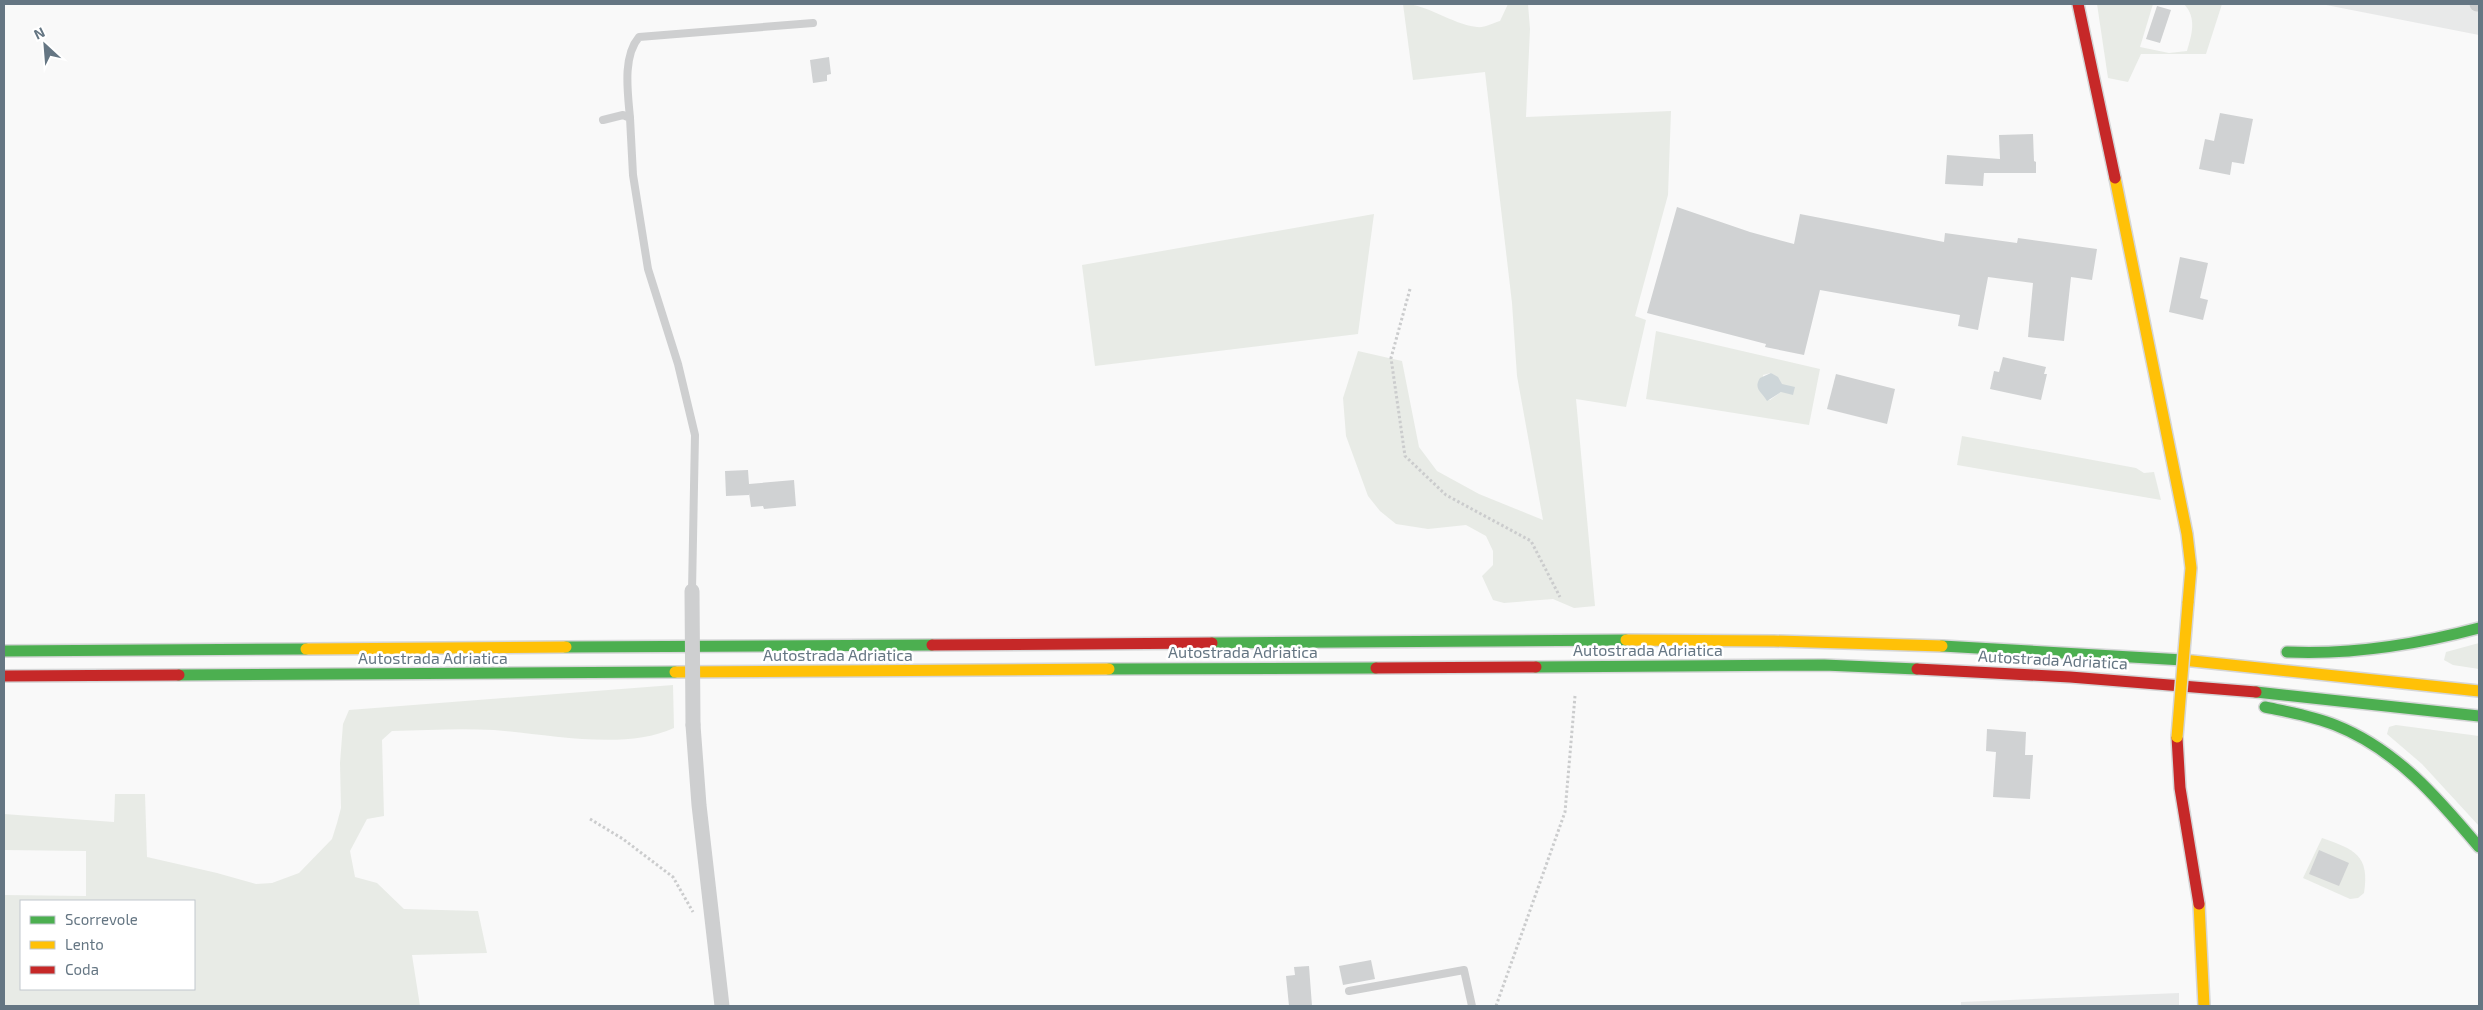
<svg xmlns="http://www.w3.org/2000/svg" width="2483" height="1010" font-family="'Exo 2',sans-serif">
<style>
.built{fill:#e8e9e9}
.green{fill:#e8ebe6;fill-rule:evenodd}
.water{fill:#ced6d9}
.building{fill:#d0d2d3}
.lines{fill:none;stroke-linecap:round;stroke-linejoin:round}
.fast-casing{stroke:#d5d6d7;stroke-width:14}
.slow-casing{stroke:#d5d6d7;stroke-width:14}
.jam-casing{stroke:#d5d6d7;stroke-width:14}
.path{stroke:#cbcccd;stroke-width:3;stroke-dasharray:2.5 2.5;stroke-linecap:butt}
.lane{stroke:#cecfd0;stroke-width:8}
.street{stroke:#cecfd0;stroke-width:15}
.fast{stroke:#4caf50;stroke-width:11}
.slow{stroke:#ffc107;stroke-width:11}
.jam{stroke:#c62828;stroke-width:11}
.slow-bridge-casing{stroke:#d5d6d7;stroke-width:14;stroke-linecap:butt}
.street-bridge{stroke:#cecfd0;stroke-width:15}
.slow-bridge{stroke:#ffc107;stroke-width:11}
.labels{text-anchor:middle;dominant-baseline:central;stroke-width:5;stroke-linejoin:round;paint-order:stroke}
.street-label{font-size:16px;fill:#657683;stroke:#fff}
</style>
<rect width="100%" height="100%" fill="#f9f9f9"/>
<g class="built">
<path d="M2321,4H2479V35Z"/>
<path d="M2179,993V1006H1961V1002Z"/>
</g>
<g class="green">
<path d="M1403,4C1428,4 1451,24 1477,27C1484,28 1493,23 1500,21L1508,4H1528L1530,29L1526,117L1671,111L1668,195L1635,316L1646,320L1626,407L1576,399L1595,606L1574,608L1553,599L1504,603L1493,600L1482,576L1493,565V551L1486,536L1466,525L1428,529L1396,524L1380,511L1368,496L1346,436L1343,398L1358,351L1402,361L1419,447L1437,471L1479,494L1543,520L1517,376L1512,303L1485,72L1413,80Z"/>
<path d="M2097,4H2153L2140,47L2169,53L2187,51C2192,34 2197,18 2184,4H2222L2206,54H2141L2128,82L2108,78Z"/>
<path d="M1374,214L1358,334L1095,366L1082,265Z"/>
<path d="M1656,331L1820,369L1809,425L1646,399ZM1771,373C1780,380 1783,382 1781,392L1770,400L1765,398L1763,375Z"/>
<path d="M1962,436L2136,468L2144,473L2154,472L2161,500L1957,465Z"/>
<path d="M2479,643V669L2453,665L2444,660L2446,652Z"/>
<path d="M673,685L674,728C624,751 548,734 494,730C460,728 426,730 392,731L382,740L384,816L367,819L350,851L355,877L377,883L404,909L478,911L487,953L412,955L420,1006H4V895L86,896V851L4,850V814L114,822L115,794H145L147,857L217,873L256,884L272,883L299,873L332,839L337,823L341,808L340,763L343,724L349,710ZM21,901H194V989H21Z"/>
<path d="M2396,725L2479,736V826L2422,764L2387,734L2389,727Z"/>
<path d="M2322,838C2354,849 2370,855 2364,893L2358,898L2350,899L2303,878Z"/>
</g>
<path class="water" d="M1771,373L1778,377L1782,384L1795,387L1793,395L1781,392L1767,401C1762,392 1753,389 1760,378Z"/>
<g class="building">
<path d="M2157,6L2171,10L2160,43L2146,39Z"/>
<path d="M829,57L831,74L827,75V81L813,83L810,60Z"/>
<path d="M2220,113L2253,119L2244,164L2232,162L2230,175L2199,169L2205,139L2214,141Z"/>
<path d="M2033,134L2034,161L2036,162V173H1984L1983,186L1945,184L1947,155L2000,159L1999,135Z"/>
<path d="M1677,207L1750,232L1794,244L1800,214L1944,242L1945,233L2017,243L2018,238L2097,249L2092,280L2071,277L2064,341L2028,337L2033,283L1988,277L1978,330L1958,326L1960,315L1820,290L1804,355L1765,347L1766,344L1647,313Z"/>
<path d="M2180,257L2208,263L2200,298L2208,300L2203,320L2169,312Z"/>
<path d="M2003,357L2046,367L2044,374H2047L2041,400L1990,389L1994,371L1999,372Z"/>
<path d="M1836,374L1895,389L1887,424L1827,409Z"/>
<path d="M748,470L749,484L794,480L796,506L764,509L763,506L751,507L749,493V495L726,496L725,471Z"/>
<path d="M1987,729L2026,732L2025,755H2033L2030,799L1993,797L1996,752L1986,751Z"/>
<path d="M2319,850L2349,863L2339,886L2309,874Z"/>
<path d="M1371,960L1375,979L1343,985L1339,966Z"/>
<path d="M1309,966L1312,1006H1289L1286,976L1295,975L1294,967Z"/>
</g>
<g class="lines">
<defs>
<g id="fast">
<path d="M1212,643L1626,640"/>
<path d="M1942,646L2183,660"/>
<path d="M566,647L932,645"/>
<path d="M4,651L306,649"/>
<path d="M2287,652C2353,655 2415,645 2479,628"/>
<path d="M1536,667L1824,665L1917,669"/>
<path d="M1109,669L1376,668"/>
<path d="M179,675L675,672"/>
<path d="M2256,692L2479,716"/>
<path d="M2265,707C2289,712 2313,716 2335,725C2396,749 2438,798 2479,847"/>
</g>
<g id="slow">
<path d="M2115,178L2187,534L2191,568L2188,603"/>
<path d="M1626,640L1774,641L1942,646"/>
<path d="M306,649L566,647"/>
<path d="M2183,660L2479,691"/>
<path d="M675,672L1109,669"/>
<path d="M2199,904L2204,1006"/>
</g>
<g id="jam">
<path d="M2078,4L2115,178"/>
<path d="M932,645L1212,643"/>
<path d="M1376,668L1536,667"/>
<path d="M1917,669L2070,677L2256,692"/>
<path d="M4,676L179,675"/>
<path d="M2177,737L2180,788L2199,904"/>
</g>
</defs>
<use href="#fast" class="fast-casing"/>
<use href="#slow" class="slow-casing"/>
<use href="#jam" class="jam-casing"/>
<g class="path">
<path d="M1410,289L1391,358L1405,456L1446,495L1531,541L1560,597"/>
<path d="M590,819L623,839L673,877L693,912"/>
<path d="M1496,1006L1565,812L1575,696"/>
</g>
<g class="lane">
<path d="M630,118C628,94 622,57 639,37L813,23"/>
<path d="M603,120L623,115L630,118L633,175L648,269L678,364L695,435L692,591"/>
<path d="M1349,991L1464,970L1472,1006"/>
</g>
<g class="street">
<path d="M2477,4H2479"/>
<path d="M693,725L699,805L722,1006"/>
</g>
<use href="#fast" class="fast"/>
<use href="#slow" class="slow"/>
<use href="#jam" class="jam"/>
<defs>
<path id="slow-bridge" d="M2177,737L2188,603"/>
</defs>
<use href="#slow-bridge" class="slow-bridge-casing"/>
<path class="street-bridge" d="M692,591L693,725"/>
<use href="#slow-bridge" class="slow-bridge"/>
</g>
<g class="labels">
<g class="street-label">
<text x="1648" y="649">Autostrada Adriatica</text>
<text x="1243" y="651">Autostrada Adriatica</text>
<text x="838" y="654">Autostrada Adriatica</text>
<text x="433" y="657">Autostrada Adriatica</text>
<text transform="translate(2053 659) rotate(3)">Autostrada Adriatica</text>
</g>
</g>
<rect width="2483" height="1010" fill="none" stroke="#657683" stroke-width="10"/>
<rect x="20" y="900" width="175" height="90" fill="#ffffff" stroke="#c1c8cd"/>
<rect x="30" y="916" width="25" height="8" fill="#4caf50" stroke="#c1c8cd"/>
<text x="65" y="925" font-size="15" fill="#657683">Scorrevole</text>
<rect x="30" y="941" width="25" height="8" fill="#ffc107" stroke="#c1c8cd"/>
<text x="65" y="950" font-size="15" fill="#657683">Lento</text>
<rect x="30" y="966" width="25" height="8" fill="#c62828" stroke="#c1c8cd"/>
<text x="65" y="975" font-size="15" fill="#657683">Coda</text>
<g transform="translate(45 45) rotate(334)" stroke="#ffffff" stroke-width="4" paint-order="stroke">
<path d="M0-4L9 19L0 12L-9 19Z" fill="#657683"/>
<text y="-8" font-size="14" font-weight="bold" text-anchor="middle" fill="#657683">N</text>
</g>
</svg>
